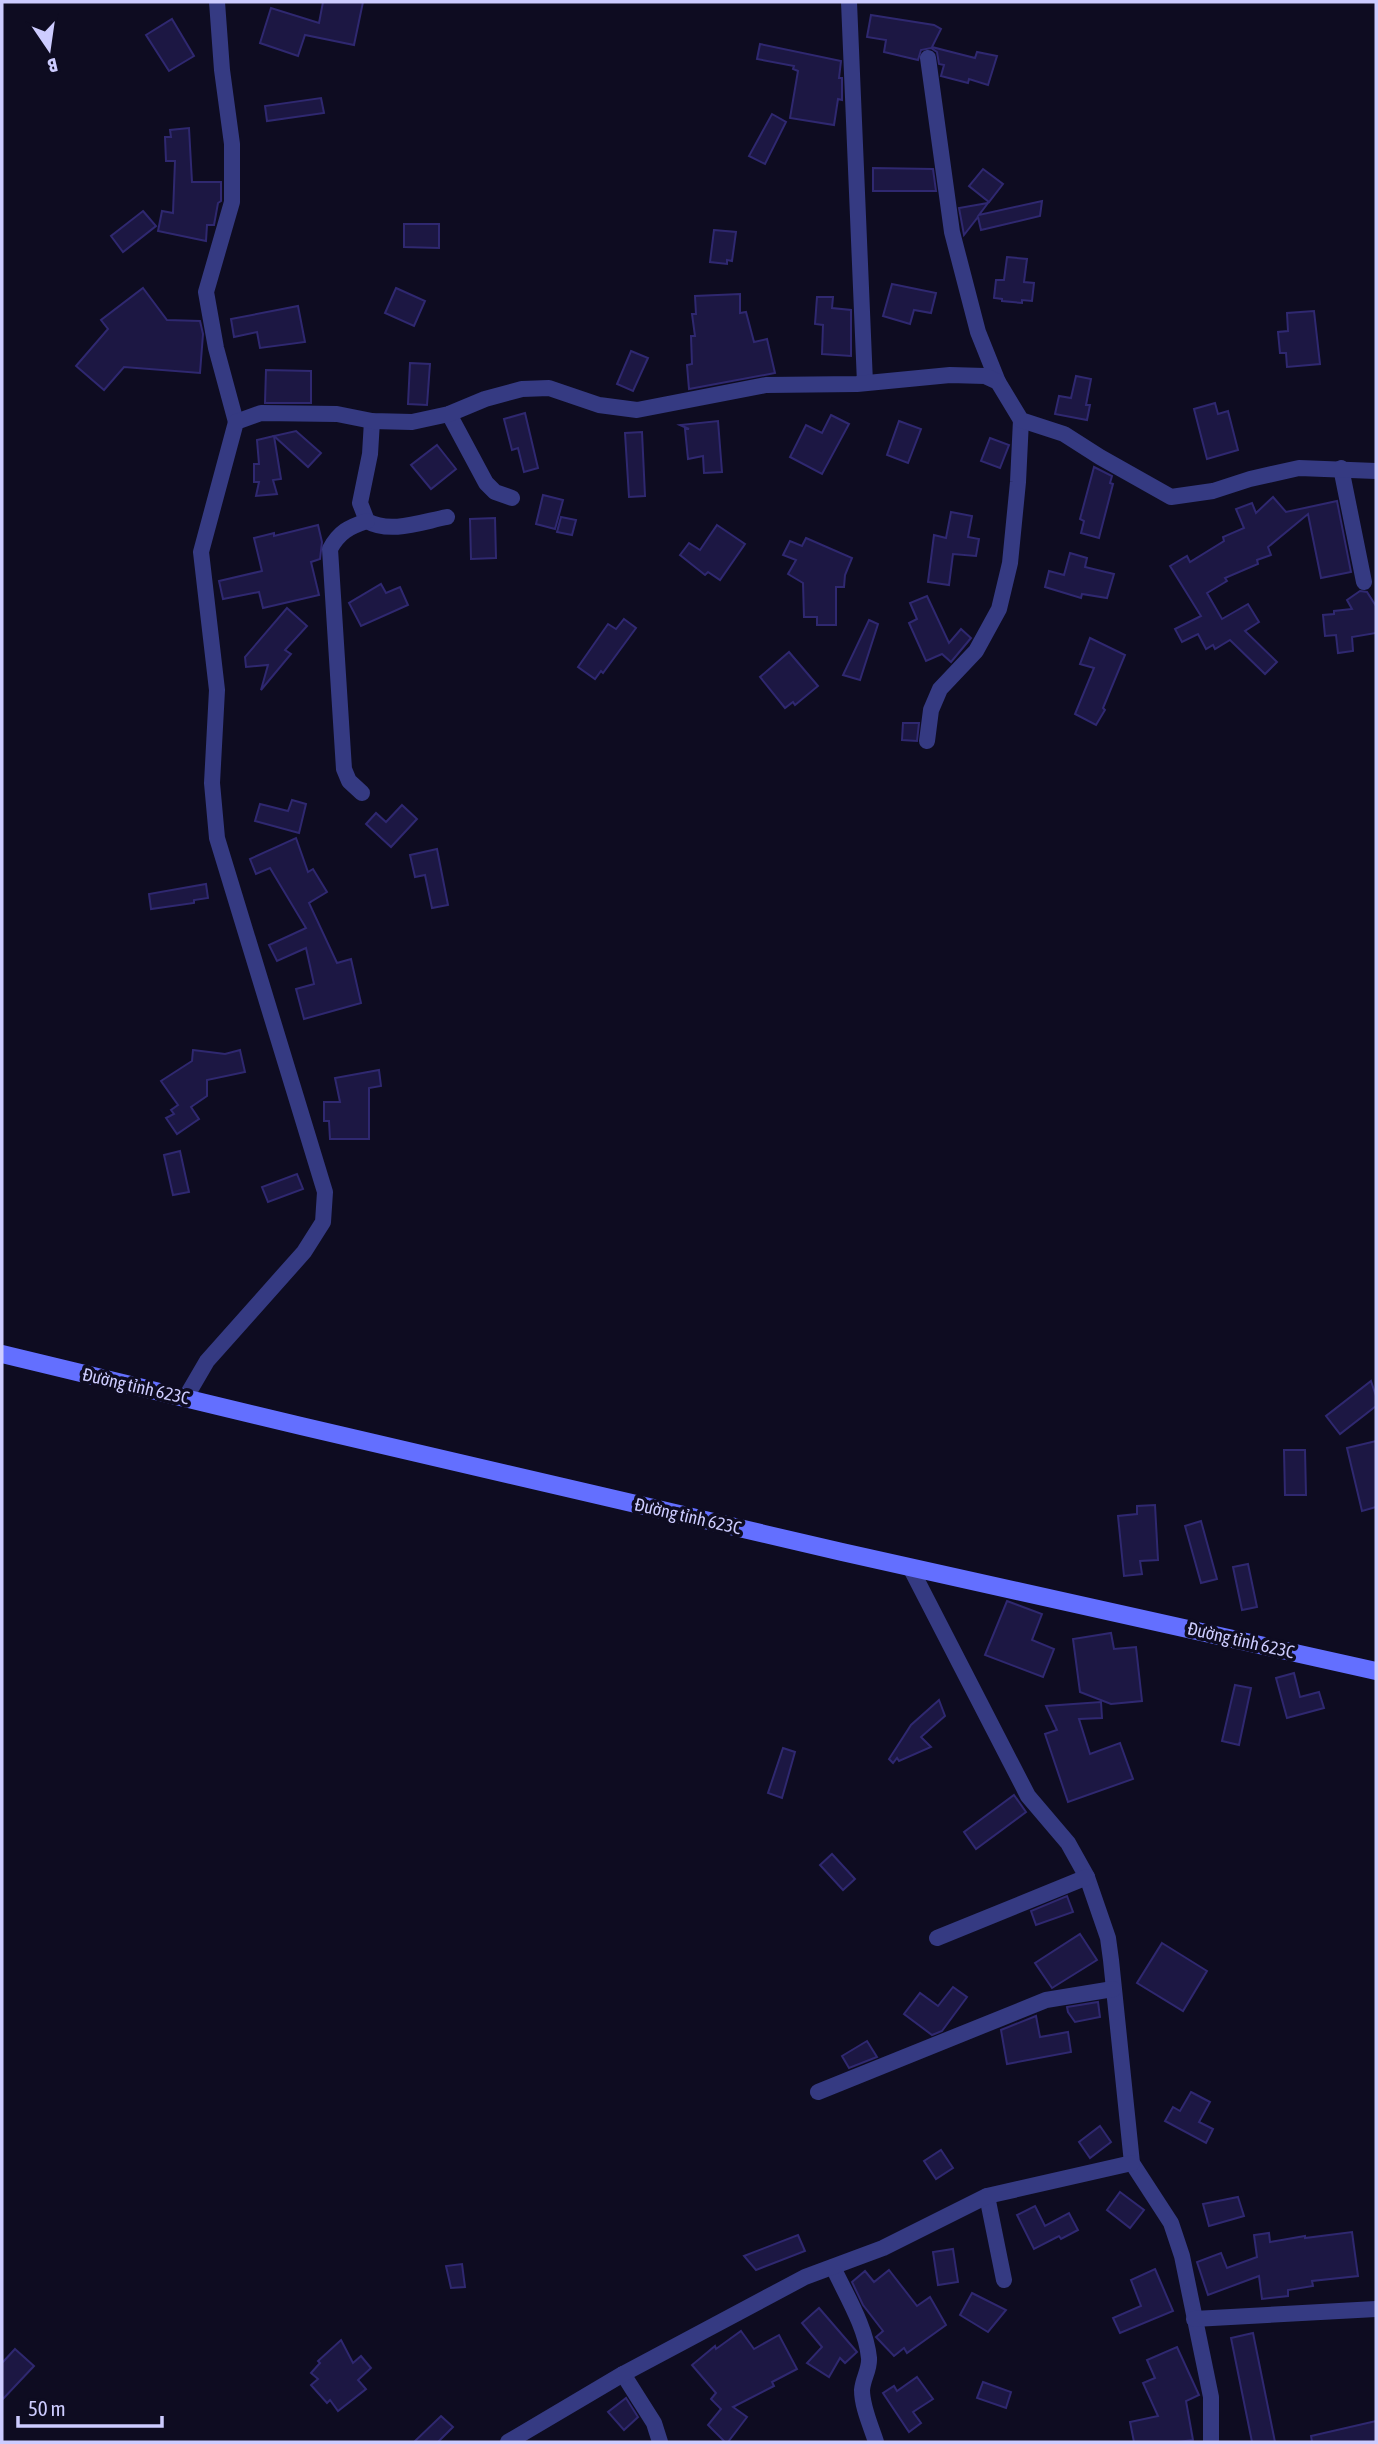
<svg xmlns="http://www.w3.org/2000/svg" width="1378" height="2444" font-family="'Asap Condensed',sans-serif">
<style>
.building{fill:#1c1743;stroke:#2f2870;stroke-width:2}
.lines{fill:none;stroke-linecap:round;stroke-linejoin:round}
.street{stroke:#353a82;stroke-width:16}
.secondary{stroke:#636fff;stroke-width:18}
.labels{text-anchor:middle;dominant-baseline:central;stroke-width:7;stroke-linejoin:round;paint-order:stroke}
.street-label{font-size:18px;fill:#cdccff;stroke:#0e0c21}
</style>
<rect width="100%" height="100%" fill="#0e0c21"/>
<g class="building">
<path d="M323,2H363L354,45L305,35L298,56L260,43L271,8L319,23Z"/>
<path d="M871,15L934,25L941,29L932,47L975,58L977,52L997,56L988,85L969,79L968,83L941,76L944,65L939,64L937,52L931,48L921,50L918,60L884,52L886,40L867,37Z"/>
<path d="M172,19L194,56L169,71L146,35Z"/>
<path d="M760,44L841,61L839,78H842V100L838,99L834,125L790,118L798,71L793,69L794,66L757,59Z"/>
<path d="M321,98L324,113L267,121L265,106Z"/>
<path d="M772,114L786,122L765,164L749,156Z"/>
<path d="M189,128L192,182H221V201L218,203L214,225H207L206,241L158,231L162,211L173,213L175,161H166L165,137H171L170,130Z"/>
<path d="M873,168L933,169L936,191H873Z"/>
<path d="M983,169L1003,184L989,202L969,186Z"/>
<path d="M1042,201L1040,216L981,230L978,217L964,235L959,208L988,203L979,215Z"/>
<path d="M143,211L156,226L123,252L111,236Z"/>
<path d="M404,224H439V248L404,247Z"/>
<path d="M714,230L736,232L732,261L727,260V264L710,262Z"/>
<path d="M1007,257L1027,259L1024,282L1034,283L1032,301L1022,300V303L1002,301V299L994,298L996,280H1004Z"/>
<path d="M892,284L936,293L931,313L914,310L910,324L883,316Z"/>
<path d="M143,288L167,320L200,321L203,334L200,373L124,367L104,390L76,366L108,329L101,320Z"/>
<path d="M396,288L425,301L414,326L385,313Z"/>
<path d="M740,294V313L746,312L754,342L767,339L775,373L689,389L687,365L692,364L691,336H695L692,314H696L695,296Z"/>
<path d="M817,297H833L832,308L851,310V356L822,354L823,325L815,324Z"/>
<path d="M298,306L305,342L260,348L257,332L234,337L231,319Z"/>
<path d="M1314,311L1320,364L1287,367L1286,353H1280L1278,332L1288,331L1287,313Z"/>
<path d="M631,351L648,358L633,391L617,384Z"/>
<path d="M410,363L430,364L427,405L408,404Z"/>
<path d="M266,370L311,371V403H265Z"/>
<path d="M1076,376L1091,379L1086,405H1090L1087,420L1055,414L1059,396L1071,398Z"/>
<path d="M1215,403L1218,414L1228,411L1238,450L1207,459L1194,409Z"/>
<path d="M525,413L538,468L524,472L518,448L512,450L504,419Z"/>
<path d="M831,415L849,424L822,474L790,457L806,425L822,433Z"/>
<path d="M718,421L722,472L704,473L703,456L688,459L685,429H689L680,425Z"/>
<path d="M899,421L921,429L908,463L887,455Z"/>
<path d="M296,431L321,453L308,467L274,436Z"/>
<path d="M642,432L645,496L629,497L625,433Z"/>
<path d="M274,436L281,479L273,480L277,494L256,496L259,482H254V464H259L257,440Z"/>
<path d="M990,438L1009,445L1000,468L981,461Z"/>
<path d="M437,445L456,469L431,489L411,465Z"/>
<path d="M1094,467L1112,476L1110,483L1113,484L1099,538L1081,533L1084,521L1080,519Z"/>
<path d="M543,495L563,500L555,529L536,524Z"/>
<path d="M1273,497L1286,512L1337,501L1351,572L1321,578L1308,514L1268,547L1271,555L1257,560L1258,564L1225,578L1227,581L1207,593L1222,619L1248,604L1259,622L1245,631L1277,662L1265,674L1230,640L1215,649L1213,645L1206,649L1198,634L1182,642L1175,629L1201,616L1170,566L1187,556L1190,562L1224,541L1223,537L1244,528L1236,509L1252,503L1256,513Z"/>
<path d="M951,512L972,516L968,537L979,539L976,556L953,554L949,585L928,582L934,535L946,538Z"/>
<path d="M561,517L576,520L572,535L557,532Z"/>
<path d="M495,518L496,558L471,559L470,519Z"/>
<path d="M318,525L322,542L320,559L311,562L319,595L263,608L259,592L223,599L219,581L262,571L254,538L274,533V536Z"/>
<path d="M717,525L745,544L720,580L708,572L705,575L680,555L689,543L700,550Z"/>
<path d="M806,538L852,558L845,575L844,587H836V625H817V617H804L803,583L788,574L796,560L783,555L790,541L802,546Z"/>
<path d="M1070,553L1087,558L1085,567L1114,574L1107,598L1082,594L1081,598L1045,587L1049,571L1064,575Z"/>
<path d="M381,584L386,593L400,587L408,605L361,626L349,603Z"/>
<path d="M1360,591L1367,592L1376,606V633L1352,637L1353,651L1338,653L1336,635L1325,636L1323,615L1334,614V611L1352,609L1347,600Z"/>
<path d="M927,596L949,643L961,629L971,638L951,662L942,654L926,661L909,623L917,619L910,603Z"/>
<path d="M287,608L307,626L285,650L291,654L261,690L268,665L246,667L245,657Z"/>
<path d="M624,619L636,628L603,673L601,671L595,679L578,667L608,624L616,629Z"/>
<path d="M869,620L878,624L860,680L843,675Z"/>
<path d="M1090,638L1125,655L1103,708L1105,710L1096,725L1075,714L1094,668L1080,664Z"/>
<path d="M789,652L818,686L795,705L793,702L785,708L760,677Z"/>
<path d="M903,723H919L917,741L902,740Z"/>
<path d="M292,800L306,804L299,833L255,821L260,804L288,811Z"/>
<path d="M402,805L417,819L391,847L366,824L376,813L386,822Z"/>
<path d="M296,838L308,872L313,869L327,892L309,903L337,963L351,959L361,1003L304,1019L296,989L314,984L306,948L277,961L269,945L306,928L270,868L256,874L250,859Z"/>
<path d="M437,849L448,905L432,908L425,875L415,877L410,855Z"/>
<path d="M206,884L208,898L194,900V903L151,909L149,894Z"/>
<path d="M193,1050L225,1054L240,1050L245,1072L207,1080V1096L191,1107L199,1119L177,1134L166,1118L174,1114L171,1110L178,1105L161,1081L192,1061Z"/>
<path d="M379,1070L381,1086L369,1088V1139H330L329,1121H324V1102H340L335,1078Z"/>
<path d="M180,1151L189,1192L173,1195L164,1155Z"/>
<path d="M297,1174L303,1189L268,1202L262,1187Z"/>
<path d="M1371,1381L1376,1396V1406L1340,1434L1326,1416Z"/>
<path d="M1376,1441V1507L1362,1511L1347,1448Z"/>
<path d="M1284,1450H1305L1306,1495H1285Z"/>
<path d="M1155,1505L1158,1560L1140,1561L1142,1574L1124,1576L1118,1516L1137,1514V1506Z"/>
<path d="M1201,1521L1217,1579L1201,1583L1185,1526Z"/>
<path d="M1248,1564L1257,1607L1242,1610L1233,1567Z"/>
<path d="M1007,1601L1042,1614L1032,1640L1054,1649L1043,1677L985,1655Z"/>
<path d="M1111,1633L1114,1649L1136,1647L1142,1701L1111,1704L1080,1692L1073,1639Z"/>
<path d="M1294,1673L1300,1697L1319,1692L1324,1708L1287,1718L1276,1678Z"/>
<path d="M1235,1685L1251,1688L1239,1745L1222,1741Z"/>
<path d="M939,1700L945,1716L921,1737L931,1747L899,1761L897,1758L893,1763L889,1759L911,1725Z"/>
<path d="M1101,1702L1102,1718L1079,1719L1090,1754L1120,1743L1133,1779L1068,1802L1045,1734L1057,1730L1046,1706Z"/>
<path d="M783,1748L795,1752L782,1798L768,1793Z"/>
<path d="M1014,1795L1026,1812L976,1849L964,1832Z"/>
<path d="M832,1854L855,1879L843,1890L820,1865Z"/>
<path d="M1067,1896L1073,1912L1036,1925L1031,1911Z"/>
<path d="M1080,1934L1097,1960L1052,1988L1035,1963Z"/>
<path d="M1162,1943L1207,1971L1183,2011L1137,1983Z"/>
<path d="M953,1987L967,1997L942,2031L932,2035L904,2014L920,1993L938,2006Z"/>
<path d="M1098,2002L1100,2017L1075,2022L1068,2012L1067,2007Z"/>
<path d="M1036,2016L1040,2037L1068,2032L1071,2052L1007,2064L1001,2030Z"/>
<path d="M867,2041L877,2057L849,2068L842,2056Z"/>
<path d="M1191,2092L1210,2102L1199,2122L1213,2129L1206,2143L1165,2121L1173,2107L1180,2111Z"/>
<path d="M1100,2126L1111,2142L1090,2158L1079,2142Z"/>
<path d="M941,2150L953,2168L936,2179L924,2161Z"/>
<path d="M1120,2192L1144,2210L1130,2228L1107,2210Z"/>
<path d="M1238,2197L1244,2216L1209,2226L1203,2204Z"/>
<path d="M1035,2206L1045,2226L1069,2213L1078,2230L1061,2239L1059,2236L1034,2249L1017,2215Z"/>
<path d="M1352,2232L1358,2276L1312,2281L1313,2286L1288,2290V2296L1262,2299L1259,2276L1208,2295L1197,2262L1221,2253L1227,2268L1257,2257L1254,2235L1269,2233L1270,2242L1305,2236V2238Z"/>
<path d="M798,2235L805,2251L756,2270L744,2256Z"/>
<path d="M953,2249L958,2282L938,2285L933,2252Z"/>
<path d="M462,2264L465,2287L451,2288L446,2266Z"/>
<path d="M1155,2269L1173,2311L1120,2333L1113,2318L1141,2306L1131,2280Z"/>
<path d="M889,2270L917,2306L930,2297L946,2325L907,2353L904,2348L894,2356L876,2337L883,2331L863,2305L852,2282L865,2271L874,2282Z"/>
<path d="M972,2293L1006,2310L988,2332L960,2315Z"/>
<path d="M819,2308L857,2352L845,2363L840,2358L829,2377L807,2363L822,2347L802,2323Z"/>
<path d="M741,2331L754,2349L779,2335L797,2369L772,2382L774,2386L733,2407L747,2417L728,2442H725L708,2425L721,2409L711,2399L716,2393L692,2365L715,2346L716,2349Z"/>
<path d="M1253,2333L1275,2442H1252L1231,2338Z"/>
<path d="M341,2340L353,2363L361,2356L371,2368L358,2380L366,2389L338,2411L330,2400L327,2403L311,2385L318,2379L311,2373L320,2363L318,2361Z"/>
<path d="M1177,2347L1199,2395L1186,2401L1193,2440L1178,2442H1134L1130,2422L1158,2416L1143,2383L1155,2378L1147,2360Z"/>
<path d="M15,2349L34,2366L2,2400V2363Z"/>
<path d="M917,2377L933,2399L913,2412L921,2423L909,2432L883,2393L894,2386L897,2391Z"/>
<path d="M983,2382L1011,2392L1006,2408L977,2398Z"/>
<path d="M626,2398L638,2417L624,2430L608,2412Z"/>
<path d="M441,2416L453,2427L438,2442H414Z"/>
<path d="M1376,2421V2442H1312L1311,2436Z"/>
</g>
<g class="lines">
<g class="street">
<path d="M217,2L222,70L232,144V202L206,292L216,348L236,422"/>
<path d="M849,2L865,383"/>
<path d="M928,58L952,232L978,332L998,382"/>
<path d="M449,414L486,483L495,492L512,498"/>
<path d="M372,421L370,454L360,503L367,521C390,534 421,522 447,517"/>
<path d="M1341,468L1364,582"/>
<path d="M927,741L931,710L940,689L976,651L999,609L1010,563L1018,482L1021,420"/>
<path d="M362,793L349,781L344,769L330,549C339,532 349,527 367,521"/>
<path d="M186,1397L207,1361L304,1252L323,1222L325,1192L217,838L212,783L217,690L201,552L236,422L261,413L337,414L372,421L412,422L449,414L485,399L522,389L549,388L599,405L637,410L766,385L857,384L950,375L985,376L998,382L1021,420L1064,434L1100,457L1171,497L1213,491L1250,479L1299,468L1376,471"/>
<path d="M910,1567L1028,1796L1068,1843L1087,1877L1108,1938L1111,1960L1132,2163L1171,2223L1182,2256L1211,2397V2442"/>
<path d="M937,1938L1087,1877"/>
<path d="M818,2092L1046,2000L1113,1989"/>
<path d="M987,2196L1004,2280"/>
<path d="M833,2267C846,2295 866,2327 869,2358C870,2369 863,2378 862,2390C862,2407 871,2426 876,2442"/>
<path d="M1194,2319L1376,2309"/>
<path d="M623,2374L654,2423L660,2442"/>
<path d="M508,2442L623,2374L805,2277L883,2248L987,2196L1132,2163"/>
</g>
<path class="secondary" d="M2,1354L301,1426L842,1552L1376,1671"/>
</g>
<g class="labels">
<g class="street-label">
<text transform="translate(136 1386) rotate(13)">Đường tỉnh 623C</text>
<text transform="translate(688 1516) rotate(13)">Đường tỉnh 623C</text>
<text transform="translate(1241 1640) rotate(13)">Đường tỉnh 623C</text>
</g>
</g>
<rect width="1378" height="2444" fill="none" stroke="#cdccff" stroke-width="7"/>
<g transform="translate(49 49) rotate(167)" stroke="#0e0c21" stroke-width="5" paint-order="stroke">
<path d="M0-5L12 26L0 18L-12 26Z" fill="#cdccff"/>
<text y="-10" font-size="19" font-weight="bold" text-anchor="middle" fill="#cdccff">B</text>
</g>
<path d="M18 2416v10h144v-10" fill="none" stroke="#cdccff" stroke-width="3.5"/>
<text x="28" y="2416" font-size="21" fill="#cdccff" stroke="#0e0c21" stroke-width="5" paint-order="stroke">50 m</text>
</svg>
